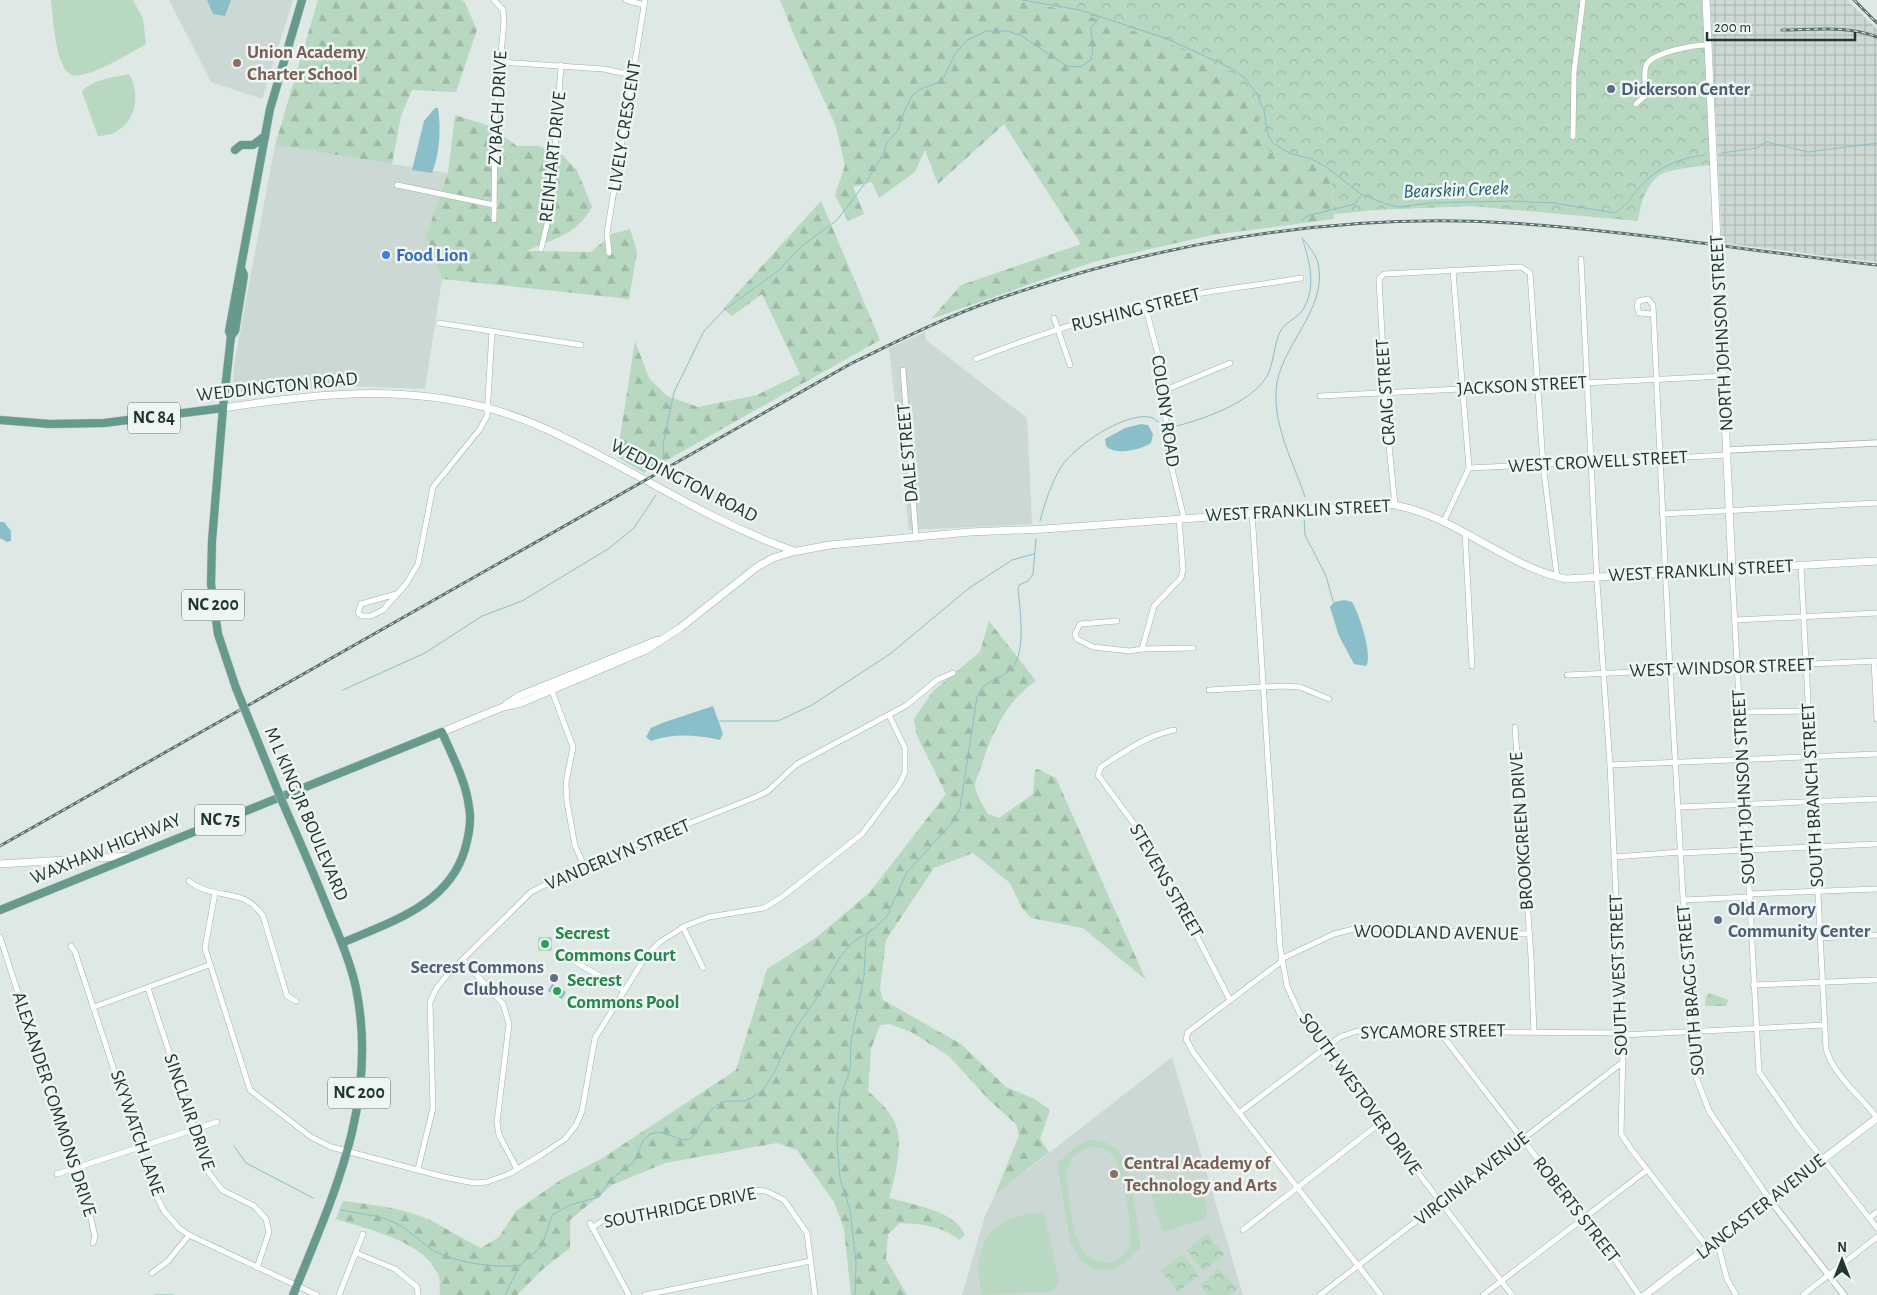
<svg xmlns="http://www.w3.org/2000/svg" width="1877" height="1295" font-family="'Alegreya Sans',sans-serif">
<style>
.built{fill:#ccd8d3}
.industrial{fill:url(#industrial-grid)}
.green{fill:#b8d8c1;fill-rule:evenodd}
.forest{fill:url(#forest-firs)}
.park{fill:url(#park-crowns)}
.water{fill:#8abfc9}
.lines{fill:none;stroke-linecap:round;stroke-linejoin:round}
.stream{stroke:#8abfc9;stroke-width:1}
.minor-casing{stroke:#a2afab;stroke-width:6}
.tertiary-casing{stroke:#a2afab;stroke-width:7}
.secondary-casing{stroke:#9eb3ab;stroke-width:8}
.primary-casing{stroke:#bcc3c1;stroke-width:9}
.minor{stroke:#fff;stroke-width:5}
.tertiary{stroke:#fff;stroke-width:5.5}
.secondary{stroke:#fff;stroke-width:7}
.primary{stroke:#669a8d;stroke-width:8}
.rail-casing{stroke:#5b726c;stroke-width:3}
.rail{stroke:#eef5f2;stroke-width:1;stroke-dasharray:4;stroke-linecap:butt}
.primary-bridge-casing{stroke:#bcc3c1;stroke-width:9;stroke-linecap:butt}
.primary-bridge{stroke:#669a8d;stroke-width:8}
.education-dot{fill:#8d6e63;stroke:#eef5f2;stroke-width:2}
.service-dot{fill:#5c6f8a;stroke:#eef5f2;stroke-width:2}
.shop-dot{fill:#3f7fe0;stroke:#eef5f2;stroke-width:2}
.leisure-dot{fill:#2e9e5b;stroke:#eef5f2;stroke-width:2}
.labels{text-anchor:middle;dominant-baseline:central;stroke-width:5;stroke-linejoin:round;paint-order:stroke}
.shield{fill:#eef5f2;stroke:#5e6f6b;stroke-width:1}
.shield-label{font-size:18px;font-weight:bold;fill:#213631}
.education-label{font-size:19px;font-weight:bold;fill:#785e54;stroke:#eef5f2;text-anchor:start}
.service-label{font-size:19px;font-weight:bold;fill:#4e5e75;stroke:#eef5f2;text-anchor:start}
.street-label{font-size:19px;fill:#213631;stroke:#eef5f2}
.shop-label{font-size:19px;font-weight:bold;fill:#366cbe;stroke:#eef5f2;text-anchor:start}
.leisure-label{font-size:19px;font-weight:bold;fill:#27864d;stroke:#eef5f2;text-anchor:start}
.water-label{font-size:20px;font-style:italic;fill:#215f6c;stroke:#eef5f2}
</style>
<defs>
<pattern id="industrial-grid" width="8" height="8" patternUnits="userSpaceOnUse" patternTransform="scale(1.25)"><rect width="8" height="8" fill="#ccd8d3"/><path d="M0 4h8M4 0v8" fill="none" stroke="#afbab6"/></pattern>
<pattern id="forest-firs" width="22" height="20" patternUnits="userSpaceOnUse" patternTransform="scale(1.25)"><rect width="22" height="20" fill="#b8d8c1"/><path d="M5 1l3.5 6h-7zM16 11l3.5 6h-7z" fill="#9ebaa6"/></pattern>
<pattern id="park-crowns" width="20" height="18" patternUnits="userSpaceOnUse" patternTransform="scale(1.25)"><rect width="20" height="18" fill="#b8d8c1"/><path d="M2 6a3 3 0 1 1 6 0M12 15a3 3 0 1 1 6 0" fill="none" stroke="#9ebaa6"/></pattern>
</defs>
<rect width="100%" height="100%" fill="#dee8e4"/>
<g class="built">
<path d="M169,0H293L262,99L211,82Z"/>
<path d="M275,145L448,173L426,236L442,279L425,389L342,386L240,397L233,387L234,365Z"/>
<path d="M925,332L926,340L1027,418L1032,524L909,530L889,348Z"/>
<path d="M1172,1057L1243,1295H962L985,1216L995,1195Z"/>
</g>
<path class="industrial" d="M1710,0H1847L1877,29V262L1722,243Z"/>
<g class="green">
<path d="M51,0H133L143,19L146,44C132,52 87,80 72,75C55,69 53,16 51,0Z"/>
<path d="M129,74C144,99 132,136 98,136L82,92C89,80 116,77 129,74Z"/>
<rect x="538" y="937" width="14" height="14"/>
<path d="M1091,1140C1102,1140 1112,1144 1119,1152C1132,1166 1137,1227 1141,1249L1136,1250L1125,1263L1110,1270L1094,1269L1080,1260L1070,1241L1057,1162C1065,1160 1072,1144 1091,1140ZM1090,1147C1099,1147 1108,1149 1114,1157C1122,1167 1134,1231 1130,1244C1127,1254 1118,1260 1108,1263C1070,1264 1071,1205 1066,1177C1067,1161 1075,1152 1090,1147Z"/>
<path d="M1168,1180C1197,1179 1207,1190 1207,1218L1166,1231L1162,1229L1148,1185Z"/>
<path d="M1031,1213H1044L1059,1281L1053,1291L982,1295C972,1250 984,1223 1031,1213Z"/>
</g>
<g class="forest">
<path d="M318,0H462L465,3L477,30L456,92L412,90L401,116L392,164L275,145Z"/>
<path d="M780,0H1014L1077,12L1164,41L1234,74L1247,89L1262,128L1276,160H1309L1331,173L1334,219L1212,235L1093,262L931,319L961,285L1081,244L1004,124L938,184L925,150L915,172L879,198L872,182L853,187L864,214L848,221L835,195L845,165L835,124L794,35Z"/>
<path d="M455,115L489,126L517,146H538L562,155L577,170L592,207C575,237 555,237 527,251L591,252L612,234L630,229L637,252L629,299L442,279L426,236L448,173Z"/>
<path d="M821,201L880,340L644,473L617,457L635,341L649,378L667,396L698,407L757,395L800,374L762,294L732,316L723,309Z"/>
<path d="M989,621L1036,681C1007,700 991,734 981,767C979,773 975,781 975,786C976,795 984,807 988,814L999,818L1033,794L1035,770L1038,769L1056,778L1146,980L1083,928L1031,918L1022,908L1010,883L973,853L934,868L886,940L880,989L883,1000L961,1044L1006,1087L1035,1099L1050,1110L1040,1139L1049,1152L995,1195L1019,1135L1016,1124L990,1101L949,1056L911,1032L890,1024L880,1025L871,1049L868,1091C878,1100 888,1109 894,1121C905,1141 895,1177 889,1198C913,1205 955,1210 965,1235L959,1240C942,1226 922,1224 900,1223L888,1234L886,1259L907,1295H851L844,1229L834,1202L797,1150L777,1143L665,1163L612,1185L570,1220V1248L543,1269L517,1295H440C439,1288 441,1278 437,1272C422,1241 367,1229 336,1219L343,1201C374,1205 406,1208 434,1222C450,1231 465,1240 481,1248L499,1237L516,1211L562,1179L601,1159L736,1070L767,969L817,937L870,892L946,794L917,736L914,719L933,691L980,652Z"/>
</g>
<g class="park">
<path d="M1014,0H1702L1710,165C1696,167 1680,168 1666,172C1648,177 1640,205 1638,221L1471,206L1376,210L1334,214L1331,173L1309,160H1277L1259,139L1262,128L1247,89L1234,74L1164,41L1077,12Z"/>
<path d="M1710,993L1728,1000L1726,1006H1705L1706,996Z"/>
<path d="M1207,1234L1224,1254L1203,1271L1187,1250Z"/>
<path d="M1182,1254L1199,1275L1178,1292L1161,1271Z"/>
<path d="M1219,1269L1237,1289L1229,1295H1208L1200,1285Z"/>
</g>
<g class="water">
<path d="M207,0H231L225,16L213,14Z"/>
<path d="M435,108H438C441,130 440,152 432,173L412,170L424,121Z"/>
<path d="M1141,424L1148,425L1153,434L1151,443C1141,450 1115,456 1106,446L1105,439L1125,428Z"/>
<path d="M0,522H4L11,531V541L7,542L0,538Z"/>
<path d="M1344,600L1352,602C1359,613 1373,656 1366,666L1354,664L1339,636L1330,607L1334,602Z"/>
<path d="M713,706L723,734L720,740C696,735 674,733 651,741L646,737L651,728L662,723Z"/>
<path d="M552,984L566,992L562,999L548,991Z"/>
</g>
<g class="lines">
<g class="stream">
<path d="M1022,0L1080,10L1165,38L1231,68L1246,79L1257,94L1264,110L1268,135L1273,143L1289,153L1311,159L1325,166L1361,194L1383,203L1398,207L1430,203L1511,201L1554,203L1615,213C1625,207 1630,199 1637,190C1655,169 1677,158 1705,155"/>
<path d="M1722,153L1757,148L1766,142L1808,152L1877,143"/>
<path d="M1302,220L1310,215L1355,204L1361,195"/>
<path d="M1304,240C1309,247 1316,255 1318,263C1329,310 1278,347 1276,391C1274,429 1294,463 1305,497"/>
<path d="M1168,428C1197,422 1257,402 1269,372C1274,359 1274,345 1280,332C1285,322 1296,319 1302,311C1317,288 1310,262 1302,238"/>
<path d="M664,458L663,445L674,392L704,331L723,311L778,271L803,245L837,220L866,182L884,153L886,144L898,130L905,110L912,96L919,90L942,81L955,54L967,40L987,31H1007L1020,35L1067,66L1080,67L1091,60L1093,51L1091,27L1100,18"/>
<path d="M1304,516L1305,535L1326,576L1333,601"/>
<path d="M1040,521C1045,502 1051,484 1061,467C1075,446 1123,413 1149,417C1155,418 1160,424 1165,428"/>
<path d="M343,690L425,653L482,616L522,601L608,549L634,528L656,495"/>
<path d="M719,721H778L812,705L890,654L969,588L1012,560L1034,554"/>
<path d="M234,1146L246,1163L313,1198"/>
<path d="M341,1210C358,1214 377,1214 393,1222C407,1228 418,1240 431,1249C452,1262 495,1269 520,1265L542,1246L552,1215L570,1205L599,1197L611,1179L633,1163L643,1141L650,1134L659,1132L684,1140L691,1139L708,1113L717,1105L726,1101H746L762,1091L774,1073L792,1034L818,996L839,958L852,943L875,928L887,916L907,872L951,824L960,809L977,697C986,678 996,682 1010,670C1027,655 1020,610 1018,589L1019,585L1028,581L1033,574L1036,539"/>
<path d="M155,1295H173"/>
<path d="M505,1295L520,1265"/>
<path d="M855,1295L856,1262L850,1210L840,1178L837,1143L840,1097L850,1071L851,1041L864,976L866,938L871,930"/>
</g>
<defs>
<g id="minor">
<path d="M626,0L644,5"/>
<path d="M499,62L603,69L633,75"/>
<path d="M1636,104L1646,95C1646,86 1643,75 1646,66C1651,52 1695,45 1708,45"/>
<path d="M1573,137L1574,72L1583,0"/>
<path d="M397,185L494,205"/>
<path d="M494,220L495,120L504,21L503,10L494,0"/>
<path d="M541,249L551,208L561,65"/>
<path d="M609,253L607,233L645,0"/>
<path d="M1581,259L1597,582L1610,765L1623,1050L1621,1134L1631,1149L1708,1248"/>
<path d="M1145,305L1162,370L1169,457L1184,518"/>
<path d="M1653,314L1639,313L1637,306L1639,301L1648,299L1653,305L1670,670L1689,1002L1695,1074L1709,1111L1770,1200"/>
<path d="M1054,318L1070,365"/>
<path d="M439,323L581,345"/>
<path d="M976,359C1042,333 1111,311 1180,297C1220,289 1261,285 1301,278"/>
<path d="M903,370L916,537"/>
<path d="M1163,391L1230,363"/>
<path d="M1320,396L1725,376"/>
<path d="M1469,468L1728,455"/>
<path d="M1395,505L1387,426L1379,279L1384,274L1521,267L1530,273L1543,464L1557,577"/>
<path d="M1252,512L1280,947L1287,986L1306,1027L1512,1295"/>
<path d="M1662,514L1877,503"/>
<path d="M1444,521L1469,468L1453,271"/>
<path d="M1465,532L1472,666"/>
<path d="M1801,566L1826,1049C1833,1075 1861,1096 1877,1118"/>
<path d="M1732,570L1759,1072L1799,1129L1877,1228"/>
<path d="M396,594L361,604L358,613L362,616H371L383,610L406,584L418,564L433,487L480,429L487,416L492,331"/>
<path d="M1735,620L1877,613"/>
<path d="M1117,621L1080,624L1075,634L1077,639L1093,647L1130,651L1142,649L1193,648"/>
<path d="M1142,649L1154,606L1181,578L1183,570L1179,518"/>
<path d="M1874,661L1877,719"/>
<path d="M1567,675L1877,661"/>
<path d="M1209,690L1282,686L1300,687L1329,699"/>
<path d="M552,691L573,747L566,783L567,802L575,846L584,865"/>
<path d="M1741,712L1809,711"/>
<path d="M1515,727L1531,957L1534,1032"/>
<path d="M1174,730C1146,736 1125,751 1101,767L1098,775L1143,836L1158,861L1230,1000"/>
<path d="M1610,765L1877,754"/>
<path d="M1679,807L1877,799"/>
<path d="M1681,853L1877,844"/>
<path d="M1614,857L1681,852"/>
<path d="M189,881C215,902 242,885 263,916L287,996L296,1001"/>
<path d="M215,893L205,948L250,1090L311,1137L331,1147L444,1177L474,1183L487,1182L509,1174L541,1155L565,1139L576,1125L582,1111L595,1038L646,956L660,942L685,926L709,917L764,908L782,897L862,834L900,783L905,772V748L889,715"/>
<path d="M1749,894L1877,889"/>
<path d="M1683,900L1750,897"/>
<path d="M683,927L703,968"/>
<path d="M0,937L91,1219L95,1237L93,1243"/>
<path d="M1820,938L1877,935"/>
<path d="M71,946L75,952L154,1191L164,1211L179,1228L189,1235L317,1295"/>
<path d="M1281,959L1334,934L1358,928L1529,934"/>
<path d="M463,960L503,1004L509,1024L497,1122L499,1135L517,1169"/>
<path d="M574,961L623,990"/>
<path d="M1282,961L1188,1032L1186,1039L1193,1052L1223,1092L1381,1295"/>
<path d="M1753,985L1877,980"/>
<path d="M148,988L209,1173L222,1190L254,1206L266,1219L269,1232L257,1268"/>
<path d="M94,1007L209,965"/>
<path d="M1439,1031L1613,1257L1639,1295"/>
<path d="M1622,1035L1825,1025"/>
<path d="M1239,1113L1340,1037L1357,1031L1622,1033"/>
<path d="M418,1169L433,1108L430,1002L436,989L448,974L531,892L584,865L756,797L768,791L797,764L907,705L937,680L953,673"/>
<path d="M57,1174L217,1122"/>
<path d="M1869,1218L1877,1212"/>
<path d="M590,1223L629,1295"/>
<path d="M592,1228L602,1221L753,1190L766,1191L784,1200L807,1233L815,1295"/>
<path d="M1243,1230L1379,1124"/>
<path d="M1717,1241L1727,1279L1736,1295"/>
<path d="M356,1253L395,1269L417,1287L418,1295"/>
<path d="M152,1273L168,1261L189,1235"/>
<path d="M339,1295L363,1234"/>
<path d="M645,1295L811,1261"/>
<path d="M1320,1295L1623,1062"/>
<path d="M1483,1295L1647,1170"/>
<path d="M1803,1295L1877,1237"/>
</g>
<g id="tertiary">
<path d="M1728,450L1877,443"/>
<path d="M1770,1200L1844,1295"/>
</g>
<g id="secondary">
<path d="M1706,0L1732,570"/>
<path d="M223,408C335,391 439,380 546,429C630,467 707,521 794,551"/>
<path d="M507,704L519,696L658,640"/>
<path d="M442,732L503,707L521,703L646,650L680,628L757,567L773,558L792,552L830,545L970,532L1044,529L1388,504C1453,513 1502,565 1566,579L1877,561"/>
<path d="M0,864L129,856"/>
<path d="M1645,1295L1877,1118"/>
</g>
<g id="primary">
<path d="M235,150L241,145H253L265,136"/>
<path d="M231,336L235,331L244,275L241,268"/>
<path d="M0,420L50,424L104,423L223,408"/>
<path d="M236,688L218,634L211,584L212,541L223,408L231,336L229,331L270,109L302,0"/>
<path d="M249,720L273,779"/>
<path d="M282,801C299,840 316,878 331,917C341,940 351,964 356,988C379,1101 334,1194 293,1295"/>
<path d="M0,910L442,732C452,756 466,781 469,807C472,821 469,835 465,849C449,905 390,922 342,943"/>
</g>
</defs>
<use href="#minor" class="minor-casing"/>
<use href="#tertiary" class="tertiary-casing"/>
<use href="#secondary" class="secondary-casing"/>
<use href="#primary" class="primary-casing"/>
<use href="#minor" class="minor"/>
<use href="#tertiary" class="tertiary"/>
<use href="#secondary" class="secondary"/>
<use href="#primary" class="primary"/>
<defs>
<g id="rail">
<path d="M1854,0L1877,23"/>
<path d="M1782,30C1814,30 1847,25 1877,37"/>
<path d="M0,846L852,363C898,341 943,318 992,301C1157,243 1334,212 1510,223C1633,231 1755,252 1877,265"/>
</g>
</defs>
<use href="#rail" class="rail-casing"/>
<use href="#rail" class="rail"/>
<defs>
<g id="primary-bridge">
<path d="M236,688L249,720"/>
<path d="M273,779L282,801"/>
</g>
</defs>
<use href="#primary-bridge" class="primary-bridge-casing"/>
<use href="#primary-bridge" class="primary-bridge"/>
</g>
<g class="education-dot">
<circle cx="237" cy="63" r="5"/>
<circle cx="1114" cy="1174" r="5"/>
</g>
<g class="service-dot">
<circle cx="1611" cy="89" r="5"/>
<circle cx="1718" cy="920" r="5"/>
<circle cx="554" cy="978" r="5"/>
</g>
<circle class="shop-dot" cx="386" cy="255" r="5"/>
<g class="leisure-dot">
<circle cx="545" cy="944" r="5"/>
<circle cx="557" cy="991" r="5"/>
</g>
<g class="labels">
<g class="shield">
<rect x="128" y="402.5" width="52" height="31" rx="4"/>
<rect x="182" y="589.5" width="62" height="31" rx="4"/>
<rect x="195" y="804.5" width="50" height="31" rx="4"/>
<rect x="328" y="1077.5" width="62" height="31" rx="4"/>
</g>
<g class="shield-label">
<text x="154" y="418">NC 84</text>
<text x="213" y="605">NC 200</text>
<text x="220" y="820">NC 75</text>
<text x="359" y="1093">NC 200</text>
</g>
<g class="education-label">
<text x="247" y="52">Union Academy<tspan x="247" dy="22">Charter School</tspan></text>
<text x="1124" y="1163">Central Academy of<tspan x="1124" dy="22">Technology and Arts</tspan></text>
</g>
<g class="service-label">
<text x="1621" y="89">Dickerson Center</text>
<text x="1728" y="909">Old Armory<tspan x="1728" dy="22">Community Center</tspan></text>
<text x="544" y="967" text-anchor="end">Secrest Commons<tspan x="544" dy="22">Clubhouse</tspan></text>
</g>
<g class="street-label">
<text transform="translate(498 108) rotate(-87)">ZYBACH DRIVE</text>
<text transform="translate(625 126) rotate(-81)">LIVELY CRESCENT</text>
<text transform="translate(553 157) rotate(-84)">REINHART DRIVE</text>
<text transform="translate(1136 310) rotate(-14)">RUSHING STREET</text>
<text transform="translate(1722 333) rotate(-93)">NORTH JOHNSON STREET</text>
<text transform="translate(1522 386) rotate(-3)">JACKSON STREET</text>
<text transform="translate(277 387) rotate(-6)">WEDDINGTON ROAD</text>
<text transform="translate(1386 392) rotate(-94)">CRAIG STREET</text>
<text transform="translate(1165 411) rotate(82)">COLONY ROAD</text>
<text transform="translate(908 453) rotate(-95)">DALE STREET</text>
<text transform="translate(1598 462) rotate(-3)">WEST CROWELL STREET</text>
<text transform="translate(684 481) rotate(27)">WEDDINGTON ROAD</text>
<text transform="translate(1298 511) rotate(-3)">WEST FRANKLIN STREET</text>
<text transform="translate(1701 571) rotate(-3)">WEST FRANKLIN STREET</text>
<text transform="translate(1722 668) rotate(-2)">WEST WINDSOR STREET</text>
<text transform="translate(1744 787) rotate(-93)">SOUTH JOHNSON STREET</text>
<text transform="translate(1813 795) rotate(-93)">SOUTH BRANCH STREET</text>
<text transform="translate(306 814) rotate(67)">M L KING JR BOULEVARD</text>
<text transform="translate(1522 831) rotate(-94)">BROOKGREEN DRIVE</text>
<text transform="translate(106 849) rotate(-22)">WAXHAW HIGHWAY</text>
<text transform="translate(618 855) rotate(-23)">VANDERLYN STREET</text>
<text transform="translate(1166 881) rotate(60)">STEVENS STREET</text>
<text transform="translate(1436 933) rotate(1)">WOODLAND AVENUE</text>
<text transform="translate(1619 975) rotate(-92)">SOUTH WEST STREET</text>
<text transform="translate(1691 990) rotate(-95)">SOUTH BRAGG STREET</text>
<text transform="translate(1433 1032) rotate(-1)">SYCAMORE STREET</text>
<text transform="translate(1360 1094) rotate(54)">SOUTH WESTOVER DRIVE</text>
<text transform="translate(54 1104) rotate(72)">ALEXANDER COMMONS DRIVE</text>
<text transform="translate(189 1112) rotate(71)">SINCLAIR DRIVE</text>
<text transform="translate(137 1133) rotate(71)">SKYWATCH LANE</text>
<text transform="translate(1472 1179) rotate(-38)">VIRGINIA AVENUE</text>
<text transform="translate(1761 1207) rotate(-38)">LANCASTER AVENUE</text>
<text transform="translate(680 1208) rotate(-11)">SOUTHRIDGE DRIVE</text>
<text transform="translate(1576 1210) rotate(52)">ROBERTS STREET</text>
</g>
<g class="shop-label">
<text x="396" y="255">Food Lion</text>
</g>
<g class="leisure-label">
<text x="555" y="933">Secrest<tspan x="555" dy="22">Commons Court</tspan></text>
<text x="567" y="980">Secrest<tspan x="567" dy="22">Commons Pool</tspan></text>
</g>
<g class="water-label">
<text transform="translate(1456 190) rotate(-2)">Bearskin Creek</text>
</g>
</g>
<g transform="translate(1842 1260)" stroke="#eef5f2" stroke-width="4" paint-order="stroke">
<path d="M0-4L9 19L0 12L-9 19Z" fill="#213631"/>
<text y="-8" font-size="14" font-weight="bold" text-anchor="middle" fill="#213631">N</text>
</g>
<path d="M1707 32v8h148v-8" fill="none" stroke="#213631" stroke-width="2.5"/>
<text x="1714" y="32" font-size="15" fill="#213631" stroke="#eef5f2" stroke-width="4" paint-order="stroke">200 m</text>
</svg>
